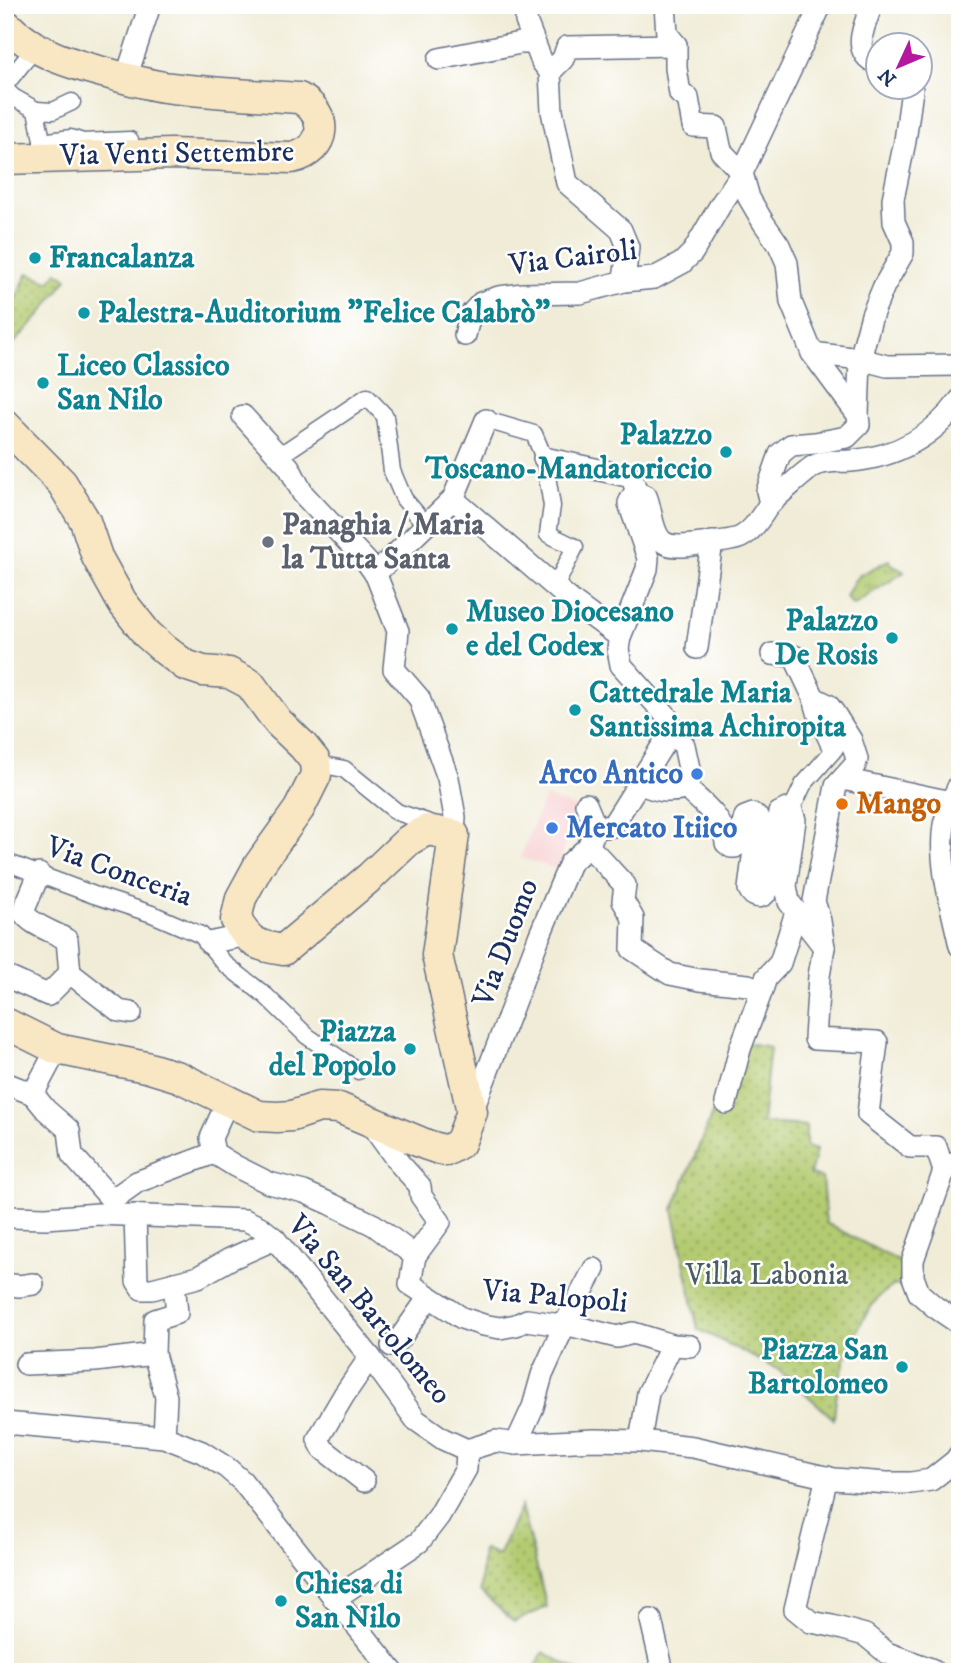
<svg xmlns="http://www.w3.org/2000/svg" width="965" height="1677" font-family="'IM FELL DW Pica',serif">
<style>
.built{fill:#f7cfd0}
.grass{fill:url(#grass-tufts);stroke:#677d68;stroke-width:2}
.park{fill:url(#park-dots);stroke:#677d68;stroke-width:2}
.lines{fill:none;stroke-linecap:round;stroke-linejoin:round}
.pedestrian-casing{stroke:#667188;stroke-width:19}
.minor-casing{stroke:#667188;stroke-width:24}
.secondary-casing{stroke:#667188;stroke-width:33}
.pedestrian{stroke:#fff;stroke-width:16}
.minor{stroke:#fff;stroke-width:21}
.secondary{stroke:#f9e7c3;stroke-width:30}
.culture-dot{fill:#0f9aa8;stroke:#fff;stroke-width:2.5}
.worship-dot{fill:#6b7280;stroke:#fff;stroke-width:2.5}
.shop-dot{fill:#3f7fe0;stroke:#fff;stroke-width:2.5}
.food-dot{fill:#e8710a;stroke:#fff;stroke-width:2.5}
.labels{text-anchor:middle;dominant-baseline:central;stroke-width:5;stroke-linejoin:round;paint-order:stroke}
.street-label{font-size:30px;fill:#1b2f5e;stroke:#fff}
.culture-label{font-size:30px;font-weight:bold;fill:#0d838f;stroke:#fff;text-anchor:start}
.worship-label{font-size:30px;font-weight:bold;fill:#5b616d;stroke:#fff;text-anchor:start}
.shop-label{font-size:30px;font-weight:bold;fill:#366cbe;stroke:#fff;text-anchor:end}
.food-label{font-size:30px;font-weight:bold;fill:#c56008;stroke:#fff;text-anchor:start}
.park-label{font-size:30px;fill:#495e64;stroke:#fff}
</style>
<defs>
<pattern id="grass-tufts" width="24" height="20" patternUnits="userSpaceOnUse" patternTransform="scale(1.75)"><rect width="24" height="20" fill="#b3cb71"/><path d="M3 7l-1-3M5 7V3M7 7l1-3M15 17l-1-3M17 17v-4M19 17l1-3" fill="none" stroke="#91a560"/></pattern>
<pattern id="park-dots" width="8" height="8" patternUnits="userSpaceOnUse" patternTransform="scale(1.75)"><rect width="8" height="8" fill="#b3cb71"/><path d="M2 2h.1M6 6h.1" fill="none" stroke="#91a560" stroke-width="1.8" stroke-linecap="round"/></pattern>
</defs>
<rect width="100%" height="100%" fill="#fff"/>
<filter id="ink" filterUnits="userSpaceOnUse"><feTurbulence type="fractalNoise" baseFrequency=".0143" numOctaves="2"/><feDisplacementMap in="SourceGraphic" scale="14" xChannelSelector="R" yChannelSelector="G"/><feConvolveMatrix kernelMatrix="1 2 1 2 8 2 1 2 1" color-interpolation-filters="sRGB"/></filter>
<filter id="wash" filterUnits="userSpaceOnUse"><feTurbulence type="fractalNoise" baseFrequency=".00686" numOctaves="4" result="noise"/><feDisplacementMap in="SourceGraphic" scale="28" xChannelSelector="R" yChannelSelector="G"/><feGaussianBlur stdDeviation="1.57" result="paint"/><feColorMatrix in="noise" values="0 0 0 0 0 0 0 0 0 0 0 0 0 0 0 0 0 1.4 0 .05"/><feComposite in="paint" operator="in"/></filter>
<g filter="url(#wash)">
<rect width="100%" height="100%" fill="#f0ecd7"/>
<path class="built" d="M545,796L578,808L557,869L520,858Z"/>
<path class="grass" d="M889,560L893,565L904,572L853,605L846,597L854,581L860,575Z"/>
<g class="park">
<path d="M57,272L67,279L40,315L5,353V297L15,300L28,273L50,282Z"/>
<path d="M742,1042L770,1047L762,1123L806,1126V1147L816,1150L810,1175L822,1178L826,1223L904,1264L903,1287L895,1285C889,1289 882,1293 877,1299C851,1332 836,1377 834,1419L779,1370L698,1329L673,1209Z"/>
<path d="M521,1506L547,1607L514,1622L480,1591L483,1549L498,1556Z"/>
<path d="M543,1652L580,1672H533Z"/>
</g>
</g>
<g filter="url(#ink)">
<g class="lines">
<defs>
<g id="pedestrian">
<path d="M5,85L35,48"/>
<path d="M5,89L13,97L36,110L44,151"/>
<path d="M36,110L53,111L72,102"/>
<path d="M42,142L71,138L83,142L130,140"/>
<path d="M486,420L534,434L544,458L552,506L548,534L575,547L555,587"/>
<path d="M279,456L367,397L385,416L392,471L404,499L426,525"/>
<path d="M329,766L344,769L397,812L427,822V830"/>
<path d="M789,810L796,800L803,785L833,751V747"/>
<path d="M5,865L11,864L94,895L152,914L201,935L225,964L266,996L307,1036L358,1071"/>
</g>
<g id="minor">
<path d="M527,5L526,21L542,62L550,72L552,111L567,183L621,230L628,247L624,281"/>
<path d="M665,5L667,34L676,45V68L680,94L688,98L693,126L716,127L721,151L742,173L749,198L763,222L779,245L787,263L791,302L812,353L858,415L859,425L847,437L815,443L791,445L780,454L767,491L770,503"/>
<path d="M872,5C864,26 850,52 878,64"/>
<path d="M439,59L520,43H533"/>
<path d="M550,72L563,59L567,47L676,45"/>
<path d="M126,78L150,5"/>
<path d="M465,335L470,315L481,303L499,297L523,294L580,293L624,281L654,278L682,263L693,252L721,204L742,173L821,5"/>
<path d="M812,353L860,359L887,366L960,365"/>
<path d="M858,415L860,359L872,315L884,286L903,253V242L894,222L893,199L905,141L912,90L911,88"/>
<path d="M243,416L289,467L303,494L366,561L376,575L398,631L394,669L419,698L448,778L455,817L454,835"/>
<path d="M544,458L632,477L637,493"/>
<path d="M453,499L574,603L620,637"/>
<path d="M375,574L453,499L486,420"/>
<path d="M697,648L712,542"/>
<path d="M772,654L794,656L814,698L828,705L834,713L851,740L857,759L855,765L836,786L814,901L820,921L824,947L819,976L815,1039L877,1042L868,1114L910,1147H936L944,1171"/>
<path d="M814,698L820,719L833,747"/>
<path d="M671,732L684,745L690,773L687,789"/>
<path d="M843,779L951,802"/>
<path d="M638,783C657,791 667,793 687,789"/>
<path d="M960,783C953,797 947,810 944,825C938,863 952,909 960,946"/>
<path d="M687,789C704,804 724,819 726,843L731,847H735L738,844L745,817L753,814L758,818L749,889C753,898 761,899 767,892L779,813L787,809L792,811L795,820L786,886L789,902L824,947"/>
<path d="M596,828L612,826L671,732L669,721L665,714L621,665L618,649L620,637L647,569L648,558L629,503L632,497L637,493L646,496C652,509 651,531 662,541C670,548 683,546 693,545C705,543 731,542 741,537C754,530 761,516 769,505C774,499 808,469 814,466C825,460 839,462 851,461C896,457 934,436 960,400"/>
<path d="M588,847C603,859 611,872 625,885L623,901L633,918L632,949L670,974L700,980L748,985L762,990L740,1049L726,1103"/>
<path d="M209,943L246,935"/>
<path d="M70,973L119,1011L131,1013"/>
<path d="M5,976L48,995L70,973L67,940C54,931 31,926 23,912L39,874"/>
<path d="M762,990L766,978L780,963L796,912"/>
<path d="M5,1083L33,1094L57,1049"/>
<path d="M33,1094L46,1110L69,1130L72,1155L112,1200V1214"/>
<path d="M228,1100L211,1138L214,1153L235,1166L269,1183L304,1192L331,1204L374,1225L415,1256L410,1284L462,1318L483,1325L500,1328L516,1325L527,1320L554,1324H565L617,1337L633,1333L672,1345L690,1346"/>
<path d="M472,1112L539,937L570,863L588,847L596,828L586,804"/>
<path d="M367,1119L399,1163L420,1186L421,1196L440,1222L415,1256"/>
<path d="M960,1162L955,1163L944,1171L913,1260V1277L919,1293L935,1307L960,1324"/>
<path d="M112,1200L137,1182L214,1153"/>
<path d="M5,1215L10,1217L46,1218L98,1214L245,1220L260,1227L275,1239L370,1357L416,1420L443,1439L467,1450L496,1441L516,1444L594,1440L640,1441L693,1447L834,1479L887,1483H911L931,1480L955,1461L960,1454"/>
<path d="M135,1215L137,1281L142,1289H152L198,1277L230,1259L275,1239"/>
<path d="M5,1284L19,1286L33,1284"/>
<path d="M392,1346L401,1337L429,1297"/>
<path d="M26,1364L95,1361L154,1354"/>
<path d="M5,1423L164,1437L202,1452L227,1468L242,1481L393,1672"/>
<path d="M164,1437L166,1397L154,1354L155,1320L177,1313L174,1283"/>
<path d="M640,1441L648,1393L672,1345"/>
<path d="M516,1444L533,1407L542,1375L565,1324L594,1269"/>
<path d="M827,1477L795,1609L811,1622L832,1626L865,1635L887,1653L931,1669L934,1672"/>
<path d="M364,1481L323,1449L318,1439L344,1395L370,1357"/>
<path d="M334,1599L419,1542L439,1516L466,1469L467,1450"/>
<path d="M651,1620L663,1672"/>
</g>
<g id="secondary">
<path d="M5,24C34,53 68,63 106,73C125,78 145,84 164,87C209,93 254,95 299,98C330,114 327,150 292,158L171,154L5,159"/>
<path d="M5,425L62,483L85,521L97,557L122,602L147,634L165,650L185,665L203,671L229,673L250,684L278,722L303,746L315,761L316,775L299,809L259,865L241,898L236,920C250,943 257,946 283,950L370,877L409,840L427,830L454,835L437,955L472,1112L460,1143L446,1151L427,1145L339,1108L319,1107L292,1116L277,1117L259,1116L179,1077L146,1067L57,1049L5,1023"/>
</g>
</defs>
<use href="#pedestrian" class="pedestrian-casing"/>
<use href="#minor" class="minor-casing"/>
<use href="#secondary" class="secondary-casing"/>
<use href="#pedestrian" class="pedestrian"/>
<use href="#minor" class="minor"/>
<use href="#secondary" class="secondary"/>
</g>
</g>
<g class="culture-dot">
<circle cx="35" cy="258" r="7"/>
<circle cx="84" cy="313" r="7"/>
<circle cx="43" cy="383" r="7"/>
<circle cx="726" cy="452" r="7"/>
<circle cx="452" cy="629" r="7"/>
<circle cx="892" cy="638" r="7"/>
<circle cx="575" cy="710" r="7"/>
<circle cx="410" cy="1049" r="7"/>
<circle cx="902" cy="1367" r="7"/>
<circle cx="281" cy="1601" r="7"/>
</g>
<circle class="worship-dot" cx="268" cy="542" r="7"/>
<g class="shop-dot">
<circle cx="697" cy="774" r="7"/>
<circle cx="552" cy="828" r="7"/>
</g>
<circle class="food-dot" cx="842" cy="804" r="7"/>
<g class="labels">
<g class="street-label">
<text transform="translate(177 154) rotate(-1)">Via Venti Settembre</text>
<text transform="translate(573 258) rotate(-7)">Via Cairoli</text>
<text transform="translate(119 872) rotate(20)">Via Conceria</text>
<text transform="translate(506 943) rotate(-69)">Via Duomo</text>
<text transform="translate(555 1297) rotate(5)">Via Palopoli</text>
<text transform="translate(369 1310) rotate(50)">Via San Bartolomeo</text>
</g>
<g class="culture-label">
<text x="49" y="258">Francalanza</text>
<text x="98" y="313">Palestra-Auditorium "Felice Calabrò"</text>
<text x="57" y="366">Liceo Classico<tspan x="57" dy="34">San Nilo</tspan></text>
<text x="712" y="435" text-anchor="end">Palazzo<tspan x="712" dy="34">Toscano-Mandatoriccio</tspan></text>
<text x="466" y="612">Museo Diocesano<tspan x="466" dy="34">e del Codex</tspan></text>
<text x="878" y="621" text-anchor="end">Palazzo<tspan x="878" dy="34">De Rosis</tspan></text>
<text x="589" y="693">Cattedrale Maria<tspan x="589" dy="34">Santissima Achiropita</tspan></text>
<text x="396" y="1032" text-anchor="end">Piazza<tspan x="396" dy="34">del Popolo</tspan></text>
<text x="888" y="1350" text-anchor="end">Piazza San<tspan x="888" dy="34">Bartolomeo</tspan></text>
<text x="295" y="1584">Chiesa di<tspan x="295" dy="34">San Nilo</tspan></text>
</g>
<g class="worship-label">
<text x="282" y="525">Panaghia / Maria<tspan x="282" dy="34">la Tutta Santa</tspan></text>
</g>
<g class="shop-label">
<text x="683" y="774">Arco Antico</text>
<text x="566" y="828" text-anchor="start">Mercato Itiico</text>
</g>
<g class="food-label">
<text x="856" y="804">Mango</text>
</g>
<g class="park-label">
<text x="767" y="1275">Villa Labonia</text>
</g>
</g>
<rect width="965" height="1677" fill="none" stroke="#fff" stroke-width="28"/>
<g transform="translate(899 66) rotate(226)"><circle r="33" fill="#ffffff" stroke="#a4acbf" stroke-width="2"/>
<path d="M0-5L12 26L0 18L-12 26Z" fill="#b5179e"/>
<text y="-10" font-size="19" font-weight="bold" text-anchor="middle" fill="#1b2f5e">N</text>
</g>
</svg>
